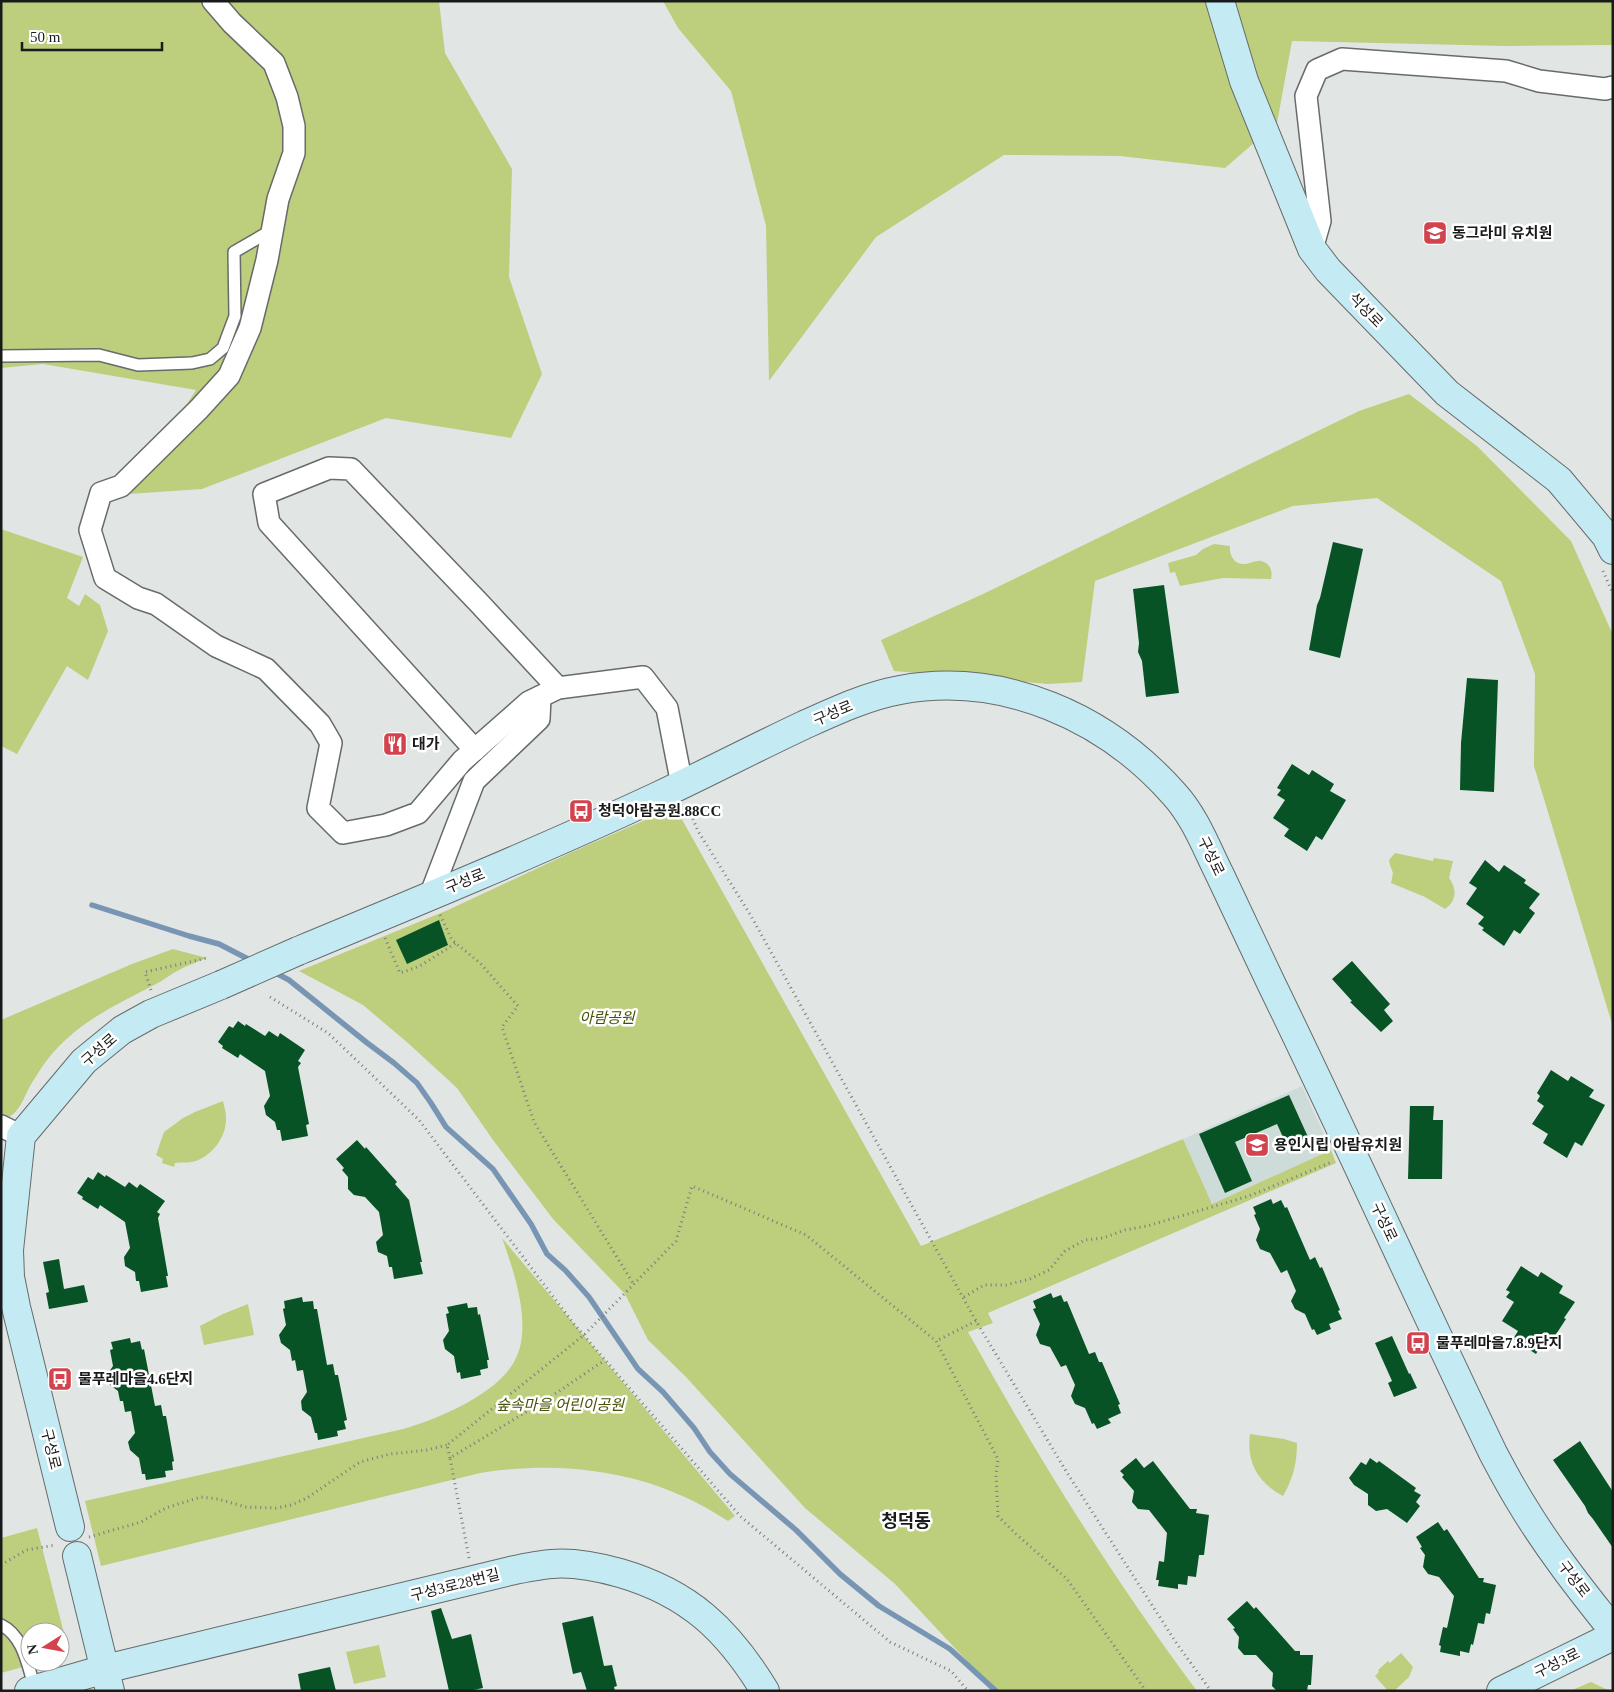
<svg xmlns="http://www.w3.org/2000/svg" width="1614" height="1692" font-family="'Times New Roman','Noto Sans KR',serif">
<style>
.built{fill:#cedcd9}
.green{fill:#bdce7d}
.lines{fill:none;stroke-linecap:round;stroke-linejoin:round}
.stream{stroke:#7896b3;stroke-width:5.5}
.building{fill:#075326}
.lane-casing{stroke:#676b6a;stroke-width:14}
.street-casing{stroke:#676b6a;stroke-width:24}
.secondary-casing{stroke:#676b6a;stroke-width:30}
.path{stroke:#797d7c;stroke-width:3;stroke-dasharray:1 4;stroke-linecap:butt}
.lane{stroke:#fff;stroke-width:11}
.street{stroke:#fff;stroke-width:21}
.secondary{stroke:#c4eaf3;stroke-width:28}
.secondary-bridge-casing{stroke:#676b6a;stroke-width:30;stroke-linecap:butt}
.secondary-bridge{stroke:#c4eaf3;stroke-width:28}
.labels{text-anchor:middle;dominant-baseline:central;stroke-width:5;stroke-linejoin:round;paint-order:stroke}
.poi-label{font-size:15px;font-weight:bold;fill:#191b1a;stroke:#fff;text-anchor:start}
.street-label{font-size:15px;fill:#191b1a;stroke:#fff}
.park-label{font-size:15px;font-style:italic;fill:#475206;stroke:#fff}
.quarter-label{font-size:18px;font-weight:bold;fill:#191b1a;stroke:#fff}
</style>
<rect width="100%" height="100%" fill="#e1e6e5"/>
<path class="built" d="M1302,1086L1331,1150L1212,1204L1183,1139Z"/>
<g class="green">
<path d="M1,1H439L445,53L512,169L509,277L542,374L511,438L386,418L202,489L129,494L196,390L43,364L1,368Z"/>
<path d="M663,1H1613V45L1506,46L1292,41L1277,123L1225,168L1120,156L1004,155L876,237L769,381L766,226L731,91L678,28Z"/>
<path d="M1409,394L1477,446L1571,541L1613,635V1027L1534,766L1535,674L1501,581L1377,498L1293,506L1095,581L1082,682L1048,684L894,671L881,640L983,594L1359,411Z"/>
<path d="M1,529L83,557L67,598L79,606L85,594L100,605L108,631L88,680L67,666L17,754L1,746Z"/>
<path d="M1214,544L1230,546C1229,555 1234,565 1245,564C1250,564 1256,560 1261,561C1270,563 1273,571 1271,579L1223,578L1180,586L1175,572L1170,573L1168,563L1196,555L1203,549Z"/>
<path d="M675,807L921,1246L1183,1139L1212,1204L1331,1150L1336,1163L988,1313L993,1323L968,1332C1037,1456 1112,1577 1197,1691H995L895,1584L805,1508L686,1377L648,1340L625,1294L553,1219L493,1140L457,1088L408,1043L363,1005L299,971L448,910L572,852Z"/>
<path d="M1395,853L1433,861L1434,858L1453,861L1449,878C1457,889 1457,901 1445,909L1425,897L1391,883L1393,873L1390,865L1389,860Z"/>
<path d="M173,949L207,958C198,962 188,965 179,970C171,974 164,980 156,984C110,1008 69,1026 40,1070C37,1075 33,1081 30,1086C23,1099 18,1118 1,1119V1020L132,964Z"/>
<path d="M223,1101C224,1106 226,1112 226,1117C227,1137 211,1158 192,1162C186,1163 181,1162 175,1163L174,1167L162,1163L163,1159L156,1155L164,1132L183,1118L195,1112Z"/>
<path d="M502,1238L735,1516L728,1521C655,1472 566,1459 480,1473L101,1566L85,1501L403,1429C437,1419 498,1394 515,1360C533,1327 514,1271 502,1238Z"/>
<path d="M248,1304L254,1335L204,1345L200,1326L223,1314Z"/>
<path d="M1250,1434L1284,1439L1297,1443C1297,1463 1293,1479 1283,1496C1258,1483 1246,1462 1250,1434Z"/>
<path d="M37,1528L66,1641L60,1654V1632H30V1662H41L1,1673V1538Z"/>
<path d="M379,1645L386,1677L354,1684L346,1652Z"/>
<path d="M1401,1653L1413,1667L1409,1677L1394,1691H1388L1375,1676L1379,1672L1378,1670L1388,1661L1390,1663Z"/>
<path d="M1591,1682L1610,1691H1570Z"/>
</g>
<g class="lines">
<g class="stream">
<path d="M92,905L189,936L219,944L252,961"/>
<path d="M272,971L289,980L366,1042L394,1063L417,1083L431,1103L446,1127L493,1169L531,1224L547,1254L565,1270L589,1297L638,1369L663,1392L694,1428L710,1452L730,1474L796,1530L840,1574L879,1606L950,1649L996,1691"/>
</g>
</g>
<g class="building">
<path d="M1333,542L1363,549L1340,658L1309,650L1317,605L1320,598Z"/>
<path d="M1164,585L1179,693L1146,697L1142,661L1138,652L1139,643L1133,589Z"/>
<path d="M1467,678L1498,680L1494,792L1460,790L1461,743Z"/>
<path d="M1292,764L1309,775L1312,770L1334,784L1330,791L1346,800L1322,840L1316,836L1307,851L1284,836L1289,829L1273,818L1285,800L1277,795L1281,790L1277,788Z"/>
<path d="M1485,860L1499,872L1504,865L1526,880L1524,883L1540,894L1529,908L1535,913L1520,934L1514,930L1504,946L1482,930L1484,928L1478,924L1484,917L1466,904L1477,888L1469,883Z"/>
<path d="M439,920L448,945L407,964L396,940Z"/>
<path d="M1352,961L1390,1004L1384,1010L1393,1021L1381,1032L1350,1002L1352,1001L1332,979Z"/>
<path d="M238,1021L245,1026L246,1024L265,1036L269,1031L278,1037L280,1033L305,1050L298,1061L301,1063L298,1067L309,1124L306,1125L308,1136L282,1141L280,1130H277L275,1122L266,1115L264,1106L270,1096L265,1071L240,1054L238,1058L222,1048L223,1046L218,1042L229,1026L233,1028Z"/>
<path d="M1551,1070L1568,1081L1571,1076L1594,1090L1589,1097L1605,1105L1582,1146L1575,1142L1567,1158L1543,1143L1548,1134L1532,1124L1544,1106L1537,1101L1540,1096L1537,1093Z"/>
<path d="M1289,1095L1308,1137L1287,1146L1277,1124L1235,1142L1252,1181L1225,1193L1199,1134Z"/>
<path d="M1410,1106H1434L1433,1120H1443L1442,1179H1408Z"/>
<path d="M357,1140L365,1149L366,1147L397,1182L395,1184L409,1200L422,1262H420L423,1274L394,1279L392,1267H389L387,1256L378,1252L376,1242L383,1235L379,1212L365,1197L354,1195L348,1189V1177L342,1170L344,1168L336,1159Z"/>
<path d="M98,1172L105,1177L106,1175L125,1187L129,1182L137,1188L140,1184L165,1201L157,1212L160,1214L158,1218L168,1276H166L168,1287L141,1292L139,1281H136L135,1272L125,1266L124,1257L130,1248L125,1222L100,1205L98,1209L82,1199L83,1197L77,1193L88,1177L93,1180Z"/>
<path d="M1271,1199L1273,1204L1281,1200L1285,1208L1287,1207L1310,1260L1315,1257L1320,1268L1322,1267L1340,1310L1338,1311L1342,1319L1329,1324L1331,1329L1317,1335L1314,1329L1312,1330L1305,1314L1295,1309L1291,1301L1296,1291L1287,1270L1281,1273L1270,1253L1260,1249L1256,1240L1260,1229L1254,1215L1256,1214L1253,1207Z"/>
<path d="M59,1259L64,1289L84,1285L88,1302L49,1309L46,1293L49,1292L43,1262Z"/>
<path d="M1521,1266L1538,1277L1541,1272L1563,1286L1559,1293L1575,1302L1564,1318L1566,1319L1551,1342L1545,1338L1536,1354L1513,1339L1518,1331L1502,1321L1514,1302L1506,1297L1510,1292L1506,1290Z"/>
<path d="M1051,1293L1053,1298L1061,1295L1064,1302L1067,1301L1089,1354L1095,1352L1099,1362H1102L1120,1404L1118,1405L1121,1413L1108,1419L1111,1423L1097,1429L1094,1423L1092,1424L1085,1408L1075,1404L1071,1396L1075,1385L1066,1365L1061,1367L1050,1347L1040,1344L1036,1335L1040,1324L1033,1309L1036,1308L1033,1301Z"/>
<path d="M302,1297L303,1302L313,1301L314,1309H317L327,1365L333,1364L335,1375H338L347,1420L344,1421L346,1429L337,1431L338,1436L318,1440L317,1433H315L311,1417L302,1410L301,1401L307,1392L303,1370L297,1371L295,1360L292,1361L290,1350L281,1343L279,1335L286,1325L283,1309L285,1308L284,1301Z"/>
<path d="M467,1303L468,1308L477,1307L478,1315L480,1314L489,1360H487L488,1368L480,1370L481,1375L461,1379L460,1372L457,1373L454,1356L445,1349L443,1340L449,1331L446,1314L449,1313L447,1307Z"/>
<path d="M1392,1336L1409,1374L1410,1373L1417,1388L1394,1397L1388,1383L1392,1381L1375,1343Z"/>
<path d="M130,1338L131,1343L140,1341L142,1350L144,1349L155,1406L161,1405L163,1416H166L174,1461L172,1462L173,1470L165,1471L166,1477L146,1480L145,1474H142L139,1458L130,1450L128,1442L135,1433L131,1411L125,1412L123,1401H120L118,1391L109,1384L107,1375L113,1366L110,1350L113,1349L111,1342Z"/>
<path d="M1580,1441L1613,1492V1548L1593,1519L1588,1513L1585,1506L1553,1460Z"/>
<path d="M1136,1458L1144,1468L1153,1461L1190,1509H1197L1196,1513L1209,1515L1204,1555H1199L1196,1577L1188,1576L1187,1585L1178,1584V1589L1158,1586L1159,1580H1156L1159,1561L1164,1562L1167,1533L1149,1510L1138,1509L1132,1502L1134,1491L1122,1477L1124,1475L1120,1471Z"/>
<path d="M1370,1458L1377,1463L1379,1461L1416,1488L1414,1491L1421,1495L1416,1502L1420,1506L1407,1523L1387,1509L1376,1511L1368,1505V1494L1354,1485L1349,1478L1361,1462L1366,1465Z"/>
<path d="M1438,1522L1444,1531L1447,1529L1479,1578H1484L1483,1582L1496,1585L1490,1614L1486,1613L1484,1624L1478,1623L1473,1645L1471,1644L1469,1653L1460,1651V1656L1440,1652L1441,1646L1439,1645L1443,1627L1447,1628L1454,1596L1439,1577L1428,1574L1423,1567L1425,1555L1420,1548L1422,1547L1416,1537Z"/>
<path d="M1247,1601L1254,1609L1256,1607L1295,1651H1300V1655H1313L1311,1685H1308L1307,1691H1277L1272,1686L1273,1673L1256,1655H1244L1238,1648L1239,1637L1233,1629L1235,1628L1227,1619Z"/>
<path d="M441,1608L452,1639L471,1634L483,1688L469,1691H449L431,1611Z"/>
<path d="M593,1616L604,1666L612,1665L617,1686L614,1687L615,1691H587L581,1672L573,1674L562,1623Z"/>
<path d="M330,1667L336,1691H301L298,1674Z"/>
</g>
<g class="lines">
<defs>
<g id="lane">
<path d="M1,356L99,355L138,365L192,363L210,359L223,348L235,316L234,252L272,230"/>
<path d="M1,1625C24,1636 28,1667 35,1689"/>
</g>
<g id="street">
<path d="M213,1L232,23L274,63L287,97L294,126V153L278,199L267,260L250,328L229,376L199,409L121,486L101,493L90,530L105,578L138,598L156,604L216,646L266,669L320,724L331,743L318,808L343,833L386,825L418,813L462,761L529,702L558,688L643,677L667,708L682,785"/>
<path d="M1312,249L1320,221L1306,96L1317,70L1342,59L1506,71L1539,81L1605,89L1613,87"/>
<path d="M475,750L269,523L264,494L329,468L351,469L480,604L558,688"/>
<path d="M430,896L474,781L539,719L540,697"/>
<path d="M1,1126L21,1136"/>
</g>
<g id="secondary">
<path d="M1220,1L1244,81L1312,249L1328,270L1447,393L1559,480L1606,536L1613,550"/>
<path d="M298,951C419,901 540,851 658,796C707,773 755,748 804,725C835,711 867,696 900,690C1003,671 1106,717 1174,794C1195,817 1206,847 1220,875C1237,911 1254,947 1271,983C1347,1139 1418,1297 1493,1453C1502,1470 1511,1487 1521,1503C1548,1548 1580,1589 1613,1630"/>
<path d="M70,1527L16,1307L10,1277L9,1250L21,1136L84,1061L122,1030L151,1014L221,985"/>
<path d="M77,1556L110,1691"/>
<path d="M29,1691L105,1669L510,1571C524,1568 538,1565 552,1564C575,1562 598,1567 620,1573C689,1593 728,1630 765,1691"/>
<path d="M1501,1691L1613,1636"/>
</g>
</defs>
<use href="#lane" class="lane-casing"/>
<use href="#street" class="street-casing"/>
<use href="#secondary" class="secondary-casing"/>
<g class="path">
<path d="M1603,571L1613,594"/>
<path d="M687,805L698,831L751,916L976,1321L1066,1471L1177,1644L1211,1691"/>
<path d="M440,915L452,940L480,963L518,1006L502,1027L534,1122L634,1285"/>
<path d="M385,938L400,973L420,966L456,943"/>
<path d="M151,990L145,972L207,958"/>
<path d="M270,997L328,1033L419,1120L574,1324L740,1516L890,1642L951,1671L968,1691"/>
<path d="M964,1297L984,1285H1006L1030,1279L1049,1270L1065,1251L1085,1240L1103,1238L1125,1230L1147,1226L1249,1196L1332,1162"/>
<path d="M976,1321L936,1341L998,1459L996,1475L998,1516L1016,1534L1067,1579L1146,1691"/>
<path d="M450,1458L447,1445L584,1335L676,1241L692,1186L806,1235L936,1341"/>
<path d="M89,1537L141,1522L166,1508L201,1497L218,1499L246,1507L276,1508L291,1505L307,1498L360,1462L390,1454L427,1450L447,1445"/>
<path d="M469,1558L450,1458L546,1400L605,1360"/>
<path d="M1,1565L26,1550L56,1545"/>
</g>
<use href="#lane" class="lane"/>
<use href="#street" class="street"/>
<use href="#secondary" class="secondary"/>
<defs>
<path id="secondary-bridge" d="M221,985L298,951"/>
</defs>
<use href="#secondary-bridge" class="secondary-bridge-casing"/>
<use href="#secondary-bridge" class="secondary-bridge"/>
</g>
<defs>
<symbol id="school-square" viewBox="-11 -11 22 22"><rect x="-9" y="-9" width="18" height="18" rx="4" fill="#d3434d" stroke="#fff"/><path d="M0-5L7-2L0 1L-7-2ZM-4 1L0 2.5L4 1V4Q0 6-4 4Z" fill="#fff"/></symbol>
<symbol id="restaurant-square" viewBox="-11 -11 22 22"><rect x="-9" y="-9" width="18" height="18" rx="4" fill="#d3434d" stroke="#fff"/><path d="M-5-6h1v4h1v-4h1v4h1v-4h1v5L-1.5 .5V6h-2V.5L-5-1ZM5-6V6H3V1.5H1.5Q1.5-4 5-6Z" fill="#fff"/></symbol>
<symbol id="bus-square" viewBox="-11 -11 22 22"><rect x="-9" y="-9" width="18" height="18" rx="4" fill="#d3434d" stroke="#fff"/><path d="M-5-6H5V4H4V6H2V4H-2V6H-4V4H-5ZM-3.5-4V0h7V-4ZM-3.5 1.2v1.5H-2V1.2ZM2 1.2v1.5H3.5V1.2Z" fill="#fff"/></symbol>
</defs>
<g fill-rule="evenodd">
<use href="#school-square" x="1421" y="219" width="28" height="28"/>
<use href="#restaurant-square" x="381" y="730" width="28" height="28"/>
<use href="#bus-square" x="567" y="797" width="28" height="28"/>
<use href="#school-square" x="1243" y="1131" width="28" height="28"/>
<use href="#bus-square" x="1404" y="1329" width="28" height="28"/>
<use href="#bus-square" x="46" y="1365" width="28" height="28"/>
</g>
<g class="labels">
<g class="poi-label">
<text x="1452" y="233">동그라미 유치원</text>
<text x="412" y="744">대가</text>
<text x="598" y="811">청덕아람공원.88CC</text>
<text x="1274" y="1145">용인시립 아람유치원</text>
<text x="1436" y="1343">물푸레마을7.8.9단지</text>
<text x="78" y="1379">물푸레마을4.6단지</text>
</g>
<g class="street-label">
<text transform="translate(1366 310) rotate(46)">석성로</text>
<text transform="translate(833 713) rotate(-23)">구성로</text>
<text transform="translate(1211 856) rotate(64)">구성로</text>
<text transform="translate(465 881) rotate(-22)">구성로</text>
<text transform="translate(99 1050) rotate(-41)">구성로</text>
<text transform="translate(1384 1222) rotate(65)">구성로</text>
<text transform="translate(51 1449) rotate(76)">구성로</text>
<text transform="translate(1574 1579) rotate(53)">구성로</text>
<text transform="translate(455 1585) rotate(-14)">구성3로28번길</text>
<text transform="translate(1557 1663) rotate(-26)">구성3로</text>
</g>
<g class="park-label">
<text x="607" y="1018">아람공원</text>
<text x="560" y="1405">숲속마을 어린이공원</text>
</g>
<g class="quarter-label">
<text x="906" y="1521">청덕동</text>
</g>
</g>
<rect width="1614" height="1692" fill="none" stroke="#191b1a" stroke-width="5"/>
<g transform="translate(45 1647) rotate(259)"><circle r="24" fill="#ffffff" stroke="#a3a4a3"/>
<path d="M0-4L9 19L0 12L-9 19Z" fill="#d3434d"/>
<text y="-8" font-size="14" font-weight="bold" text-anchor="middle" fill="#191b1a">N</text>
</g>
<path d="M22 42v8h140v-8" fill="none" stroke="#191b1a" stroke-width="2.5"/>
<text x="30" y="42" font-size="15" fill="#191b1a" stroke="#ffffff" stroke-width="4" paint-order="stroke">50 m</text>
</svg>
